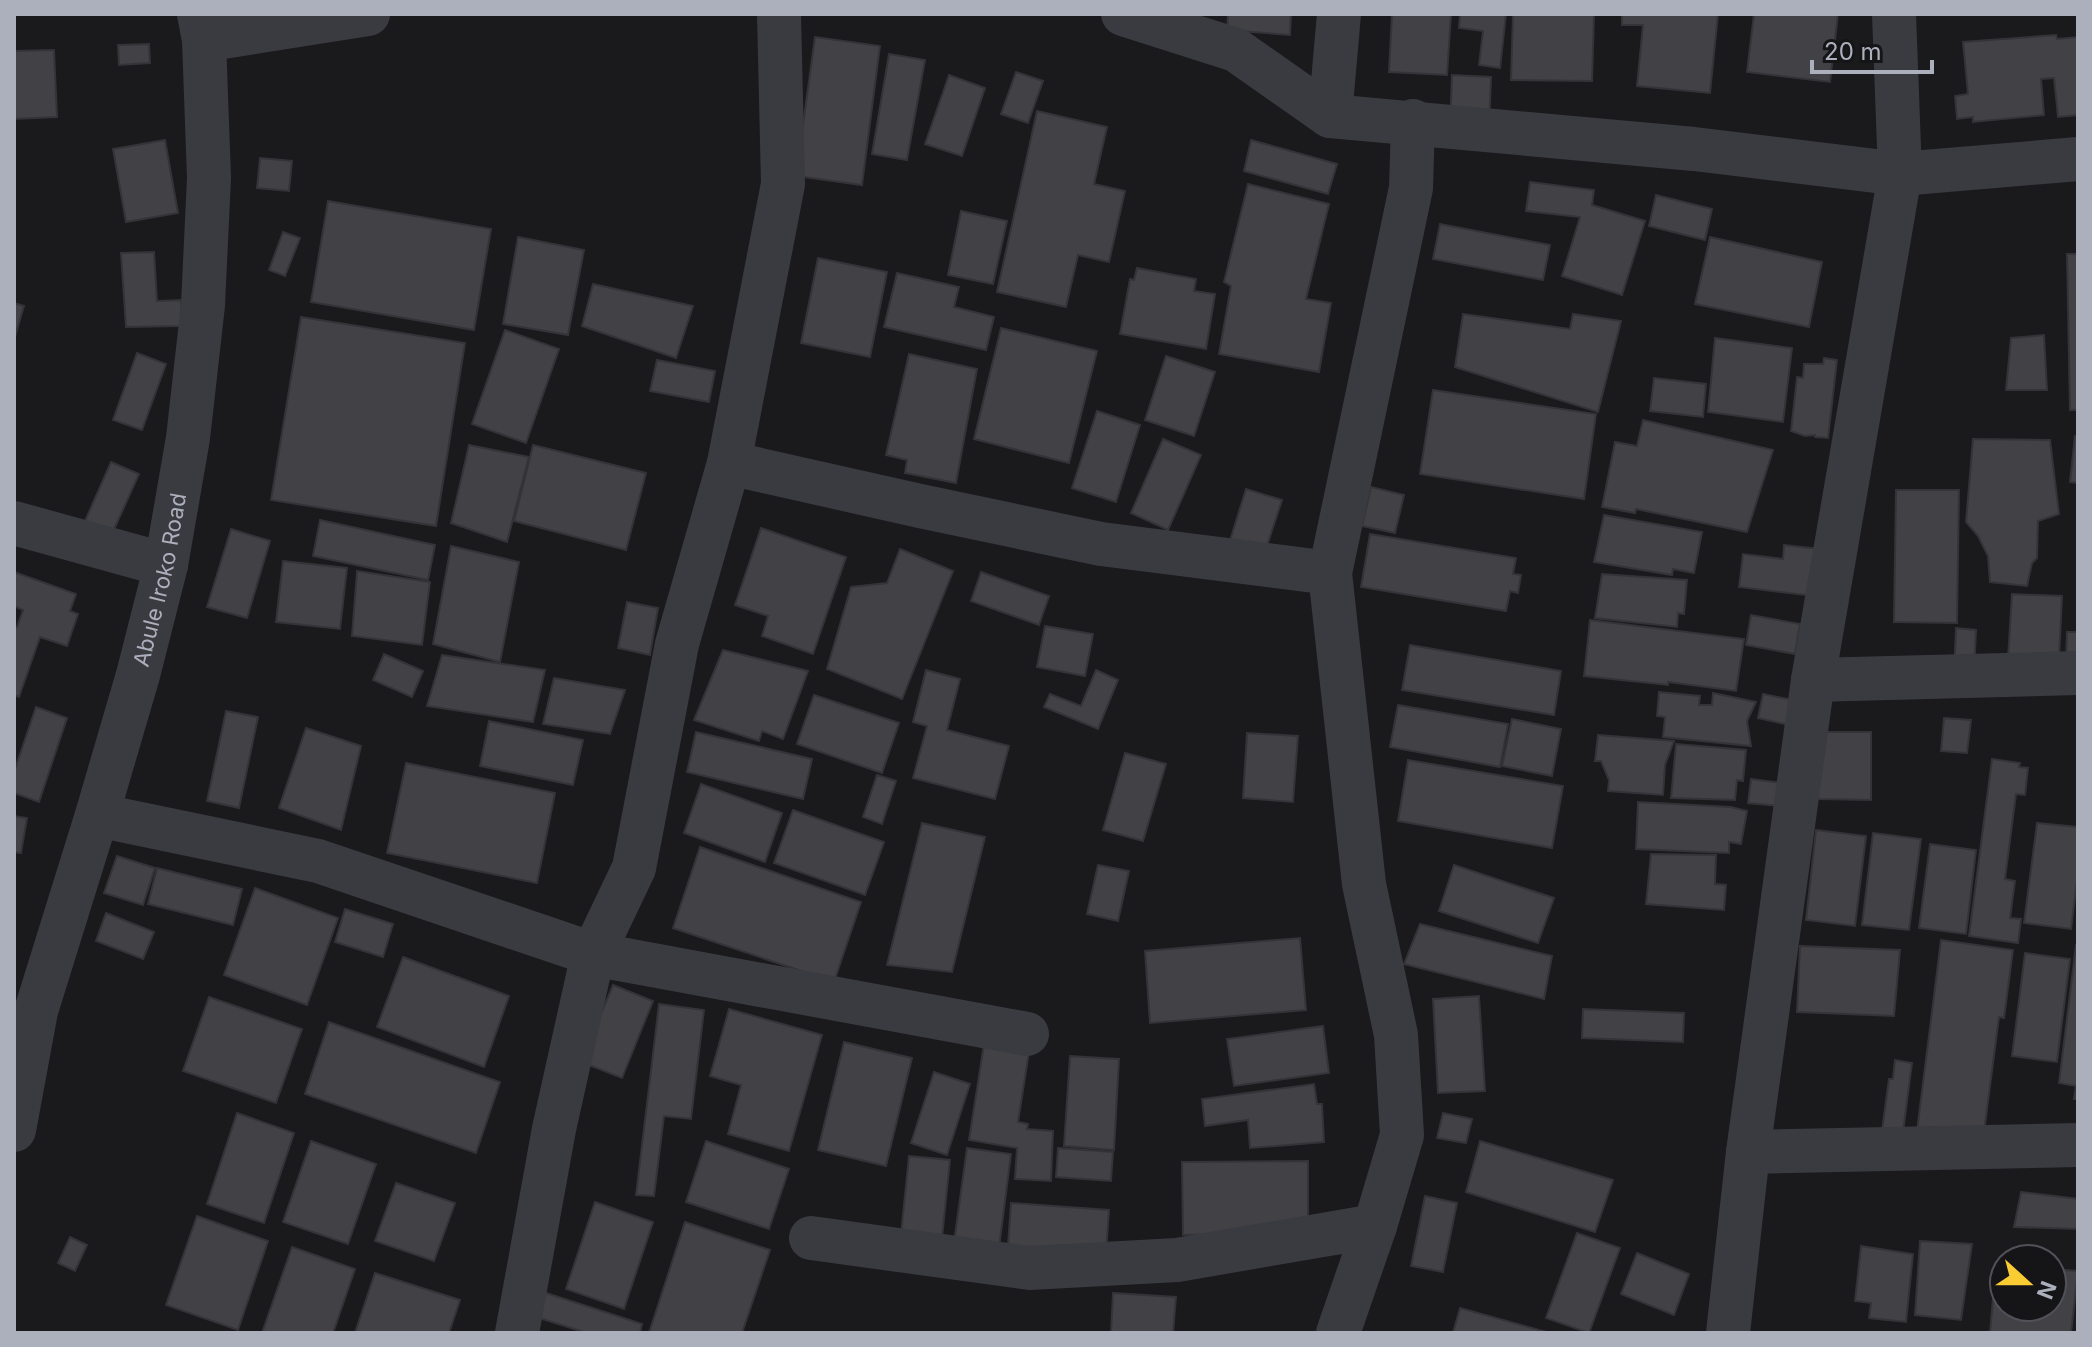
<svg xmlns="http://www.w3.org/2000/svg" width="2092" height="1347" font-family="Inter,sans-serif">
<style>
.building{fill:#414146;stroke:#343338;stroke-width:2}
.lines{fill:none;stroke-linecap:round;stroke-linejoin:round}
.minor{stroke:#3a3b41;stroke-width:44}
.labels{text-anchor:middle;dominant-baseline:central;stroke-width:8;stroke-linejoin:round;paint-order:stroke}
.street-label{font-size:22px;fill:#acafbc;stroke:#151417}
</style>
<rect width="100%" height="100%" fill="#1a191c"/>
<g class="building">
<path d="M1228,14H1291L1290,35L1227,30Z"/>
<path d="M1392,14H1451L1447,75L1389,72Z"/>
<path d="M1460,14H1506L1500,68L1479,65L1483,31L1459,28Z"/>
<path d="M1513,14H1594L1592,81L1511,80Z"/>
<path d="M1622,14H1718L1710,93L1637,86L1643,25H1622Z"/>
<path d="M1754,14H1838L1830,82L1747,72Z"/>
<path d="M2056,35L2057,39L2078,37V115L2058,117L2054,78L2041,79L2044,115L1973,122V117L1957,119L1955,96L1968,94L1963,42Z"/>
<path d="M815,37L880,46L862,185L796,176Z"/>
<path d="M149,44L150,63L119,65L118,45Z"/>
<path d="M54,50L57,117L14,119V51Z"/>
<path d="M889,54L925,60L907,160L872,154Z"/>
<path d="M1016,72L1043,81L1028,123L1001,114Z"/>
<path d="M949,75L985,88L962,156L925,144Z"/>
<path d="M1452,75L1491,77L1489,128L1450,126Z"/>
<path d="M1037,111L1107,127L1094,184L1125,191L1109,262L1078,255L1066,307L997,292Z"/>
<path d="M165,140L178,213L126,222L113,149Z"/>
<path d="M1251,140L1337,164L1328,194L1244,171Z"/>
<path d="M260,158L292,161L289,191L257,188Z"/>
<path d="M1530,182L1594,190L1592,205L1645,221L1622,295L1562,276L1580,217L1526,211Z"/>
<path d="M1248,184L1329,204L1306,299L1331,303L1319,372L1219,354L1231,286L1224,282Z"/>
<path d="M1656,195L1712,209L1705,240L1649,226Z"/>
<path d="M328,201L491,229L474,330L311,302Z"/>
<path d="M961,211L1007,221L993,284L948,275Z"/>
<path d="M1440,224L1550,245L1543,280L1433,259Z"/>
<path d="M283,232L300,238L285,276L269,270Z"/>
<path d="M518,237L584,250L568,335L503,324Z"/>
<path d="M1710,237L1822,262L1809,327L1695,304Z"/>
<path d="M154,252L157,301L181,300L182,326L126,327L121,253Z"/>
<path d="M2067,254H2078V410H2070Z"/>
<path d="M818,258L887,272L870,357L801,343Z"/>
<path d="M1137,268L1196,279L1194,291L1215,294L1206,349L1120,334L1130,279L1134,280Z"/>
<path d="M897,273L959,287L954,307L994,317L986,350L884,327Z"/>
<path d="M593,284L693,306L676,358L582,326Z"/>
<path d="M14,303L24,306L14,340Z"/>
<path d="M1463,314L1570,329L1573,314L1621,321L1598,412L1455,367Z"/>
<path d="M301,317L465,343L436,526L271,500Z"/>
<path d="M1001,328L1097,351L1069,463L974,439Z"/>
<path d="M505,330L559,349L526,443L472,424Z"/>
<path d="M2044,335L2047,390H2006L2011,338Z"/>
<path d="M1715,338L1792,348L1783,422L1708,412Z"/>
<path d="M137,353L166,364L142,430L113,420Z"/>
<path d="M909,354L977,369L956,483L905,473L907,460L886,455Z"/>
<path d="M1166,356L1215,372L1194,436L1145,420Z"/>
<path d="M1824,358L1837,360L1828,438L1815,437V435L1805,436L1791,431L1797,377L1803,378L1804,364H1823Z"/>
<path d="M657,360L715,371L709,402L650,391Z"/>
<path d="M1654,378L1706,384L1703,417L1650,411Z"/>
<path d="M1433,390L1596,414L1584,499L1420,474Z"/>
<path d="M1097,411L1140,425L1116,502L1072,488Z"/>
<path d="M1643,420L1773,450L1747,532L1636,509L1635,513L1602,507L1615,442L1637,446Z"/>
<path d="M2075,436H2078V483L2070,482Z"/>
<path d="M1163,439L1201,455L1168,530L1131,513Z"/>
<path d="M1973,439L2050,440L2059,514L2038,521L2037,558L2032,563L2027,586L1990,582L1988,556L1978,536L1966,522Z"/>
<path d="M469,445L529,457L507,542L451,523Z"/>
<path d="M533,445L646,473L626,550L514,521Z"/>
<path d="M111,462L139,474L112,534L85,521Z"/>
<path d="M1371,487L1404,495L1395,533L1362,526Z"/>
<path d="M1246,489L1282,500L1263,558L1228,547Z"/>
<path d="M1896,490H1959L1957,623L1894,622Z"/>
<path d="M1604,515L1702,532L1694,573L1673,569L1672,575L1594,562Z"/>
<path d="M320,520L435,545L428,580L313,556Z"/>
<path d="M761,528L846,557L813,654L762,636L768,616L735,605Z"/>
<path d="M231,529L270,541L247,618L207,607Z"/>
<path d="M1370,534L1516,558L1513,574L1521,575L1518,593L1510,591L1506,611L1361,587Z"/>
<path d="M1784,545L1819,549L1814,596L1739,587L1743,554L1783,559Z"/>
<path d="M451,546L519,562L500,662L433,644Z"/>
<path d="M900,549L953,571L902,699L827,669L851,587L887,583Z"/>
<path d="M283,561L347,568L340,629L276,622Z"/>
<path d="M357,571L430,582L422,645L352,636Z"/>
<path d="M14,572L76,594L70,611L78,614L67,646L40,637L19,697L14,695V626L17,627L23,610L14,606Z"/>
<path d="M981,572L1049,596L1039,625L971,601Z"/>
<path d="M1602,574L1687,580L1684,614L1678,613L1677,627L1595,618Z"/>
<path d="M2012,594L2062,596L2059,659L2008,658Z"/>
<path d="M627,602L658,608L650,655L618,648Z"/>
<path d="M1751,615L1800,624L1795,654L1746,645Z"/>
<path d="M1590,620L1744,639L1736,691L1668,682V685L1584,676Z"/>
<path d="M1045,626L1093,634L1085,676L1037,667Z"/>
<path d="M1956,628L1976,630L1974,674L1954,673Z"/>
<path d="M2067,632H2078V663H2066Z"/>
<path d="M1410,645L1561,671L1554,715L1402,690Z"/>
<path d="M723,650L808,671L783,739L762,731L759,741L694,720Z"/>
<path d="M384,654L423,671L412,697L373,680Z"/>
<path d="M442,655L545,670L533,722L427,706Z"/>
<path d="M926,670L960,679L947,730L1009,746L995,799L913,778L927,726L913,722Z"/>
<path d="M1096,670L1118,680L1098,729L1044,707L1050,694L1081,706Z"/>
<path d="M554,678L625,690L610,734L543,724Z"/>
<path d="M1659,692L1700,696L1699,705H1712L1713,693L1756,702L1747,721L1751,746L1663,737L1665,717L1657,716Z"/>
<path d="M1763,694L1798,701L1793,726L1758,718Z"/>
<path d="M814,695L899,723L882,773L797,744Z"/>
<path d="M1398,705L1508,724L1500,767L1390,747Z"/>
<path d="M36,707L67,718L39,802L14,793V772Z"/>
<path d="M226,711L258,717L239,808L207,801Z"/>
<path d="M1944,718L1971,720L1967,753L1941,751Z"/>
<path d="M1512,719L1561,729L1552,776L1502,766Z"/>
<path d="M489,721L583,740L573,785L480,766Z"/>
<path d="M306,728L361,746L341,830L279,808Z"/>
<path d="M696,732L812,759L803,799L687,772Z"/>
<path d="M1816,732H1871V800L1816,799Z"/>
<path d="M1247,733L1298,736L1293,802L1243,798Z"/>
<path d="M1598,735L1674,741L1665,765L1663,795L1608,791L1609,780L1601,761H1595Z"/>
<path d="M1676,744L1746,750L1743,781L1737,780L1735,800L1671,798Z"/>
<path d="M1125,753L1166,764L1143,841L1103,830Z"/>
<path d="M1992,759L2020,763L2019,767L2028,768L2025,795L2016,794L2005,879L2015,881L2010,918L2021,919L2018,943L1969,936Z"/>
<path d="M1408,760L1563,786L1552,848L1398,821Z"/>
<path d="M406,763L555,793L537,883L387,853Z"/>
<path d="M877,775L896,781L882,824L863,817Z"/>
<path d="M1751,779L1782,783L1779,806L1748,803Z"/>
<path d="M701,784L782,813L765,862L684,833Z"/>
<path d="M1638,802L1731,807L1747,811L1741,844L1729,842V853L1636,849Z"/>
<path d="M793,810L884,842L865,895L774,863Z"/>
<path d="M14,816L27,818L21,853L14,852Z"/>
<path d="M922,823L985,837L952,972L887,965Z"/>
<path d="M2037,823L2078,827V873L2071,929L2024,923Z"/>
<path d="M1816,830L1866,836L1855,926L1806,920Z"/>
<path d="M1873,833L1921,839L1909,930L1862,925Z"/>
<path d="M1930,844L1976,850L1966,934L1919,928Z"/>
<path d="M700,847L861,902L834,982L673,928Z"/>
<path d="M1651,854L1716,855L1715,884L1726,885L1724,910L1646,904Z"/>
<path d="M117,856L155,868L143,905L104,893Z"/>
<path d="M1098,865L1129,871L1118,921L1087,914Z"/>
<path d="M1454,865L1554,898L1538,943L1439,911Z"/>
<path d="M157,868L242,889L233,925L148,904Z"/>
<path d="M255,888L338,918L307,1005L224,975Z"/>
<path d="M345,909L393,924L383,957L335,942Z"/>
<path d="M106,913L154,932L143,959L96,941Z"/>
<path d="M1420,924L1552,956L1544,999L1404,964Z"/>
<path d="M1300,938L1306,1010L1150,1023L1145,951Z"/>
<path d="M1941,940L2013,950L2004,1018L1999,1017L1983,1140L1917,1131Z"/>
<path d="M2076,945H2078V1099H2074L2076,1086L2059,1083Z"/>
<path d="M1800,946L1900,950L1894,1016L1797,1012Z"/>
<path d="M2025,953L2070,959L2057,1062L2012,1056Z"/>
<path d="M403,957L509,996L484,1067L377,1027Z"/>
<path d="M613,985L653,1001L622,1078L581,1062Z"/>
<path d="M1479,996L1485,1091L1438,1093L1433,999Z"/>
<path d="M209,997L302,1029L276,1103L183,1071Z"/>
<path d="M659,1004L704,1010L691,1119L664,1116L654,1196L636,1195Z"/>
<path d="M729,1009L822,1035L789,1151L728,1134L741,1085L710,1076Z"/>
<path d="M1583,1009L1684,1013L1683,1042L1582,1038Z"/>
<path d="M329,1022L500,1082L476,1153L305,1094Z"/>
<path d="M1323,1026L1329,1073L1234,1086L1227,1039Z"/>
<path d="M844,1042L912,1058L886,1166L818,1150Z"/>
<path d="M984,1044L1029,1052L1018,1122L1028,1124L1027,1129L1053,1131L1051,1181L1015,1179L1017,1148L969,1140Z"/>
<path d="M1070,1056L1119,1059L1114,1150L1064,1146Z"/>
<path d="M1895,1060L1912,1063L1903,1132L1878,1160L1889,1079H1893Z"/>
<path d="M934,1072L970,1084L947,1155L911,1143Z"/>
<path d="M1314,1084L1317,1104H1322L1324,1142L1250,1148L1248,1120L1205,1126L1202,1099Z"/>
<path d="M237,1113L294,1133L264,1223L207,1204Z"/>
<path d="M1443,1113L1472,1119L1466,1143L1437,1138Z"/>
<path d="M311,1141L376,1164L348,1244L283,1222Z"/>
<path d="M706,1141L789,1169L769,1229L686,1202Z"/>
<path d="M1480,1141L1613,1180L1595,1232L1466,1192Z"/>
<path d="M967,1148L1011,1154L998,1256L953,1250Z"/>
<path d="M1058,1148L1113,1152L1111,1181L1056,1177Z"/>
<path d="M909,1156L950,1160L942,1238L901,1234Z"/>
<path d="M1308,1161V1233L1183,1235L1182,1162Z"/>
<path d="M396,1183L455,1203L434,1261L375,1241Z"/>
<path d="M2021,1192L2078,1199V1229L2014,1227Z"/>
<path d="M1425,1196L1457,1203L1443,1272L1411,1266Z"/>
<path d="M595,1202L653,1222L624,1309L566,1289Z"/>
<path d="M1011,1203L1109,1210L1105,1268L1007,1260Z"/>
<path d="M197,1216L268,1241L238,1330L166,1305Z"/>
<path d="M685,1222L770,1250L742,1333H649Z"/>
<path d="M1577,1233L1620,1248L1589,1333L1546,1318Z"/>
<path d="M70,1237L87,1245L75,1271L58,1263Z"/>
<path d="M1920,1241L1972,1244L1961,1320L1915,1315Z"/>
<path d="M1861,1246L1913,1254L1906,1322L1869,1318L1871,1303L1855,1301Z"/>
<path d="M292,1247L355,1269L333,1333H262Z"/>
<path d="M1637,1253L1689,1274L1674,1315L1621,1294Z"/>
<path d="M1996,1264L2004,1265V1307H2052V1269L2078,1271L2071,1333H1990Z"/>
<path d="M375,1273L460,1300L449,1333H355Z"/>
<path d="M543,1292L642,1324L640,1333H587L536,1317Z"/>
<path d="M1113,1293L1176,1297L1173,1333H1111Z"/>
<path d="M1460,1308L1550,1333H1453Z"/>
</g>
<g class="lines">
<g class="minor">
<path d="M1123,14L1236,50L1330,116L1694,149L1900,174L2078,159"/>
<path d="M204,40L368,14"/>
<path d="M1330,116L1339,14"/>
<path d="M729,463L920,506L1101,544L1330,573"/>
<path d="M14,523L166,565"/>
<path d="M1813,680L2078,673"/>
<path d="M97,815L318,861L593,954L1027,1034"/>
<path id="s1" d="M14,1130L36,1011L97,815L138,675L166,565L188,438L203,305L209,178L204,40L199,14"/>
<path d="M1748,1152L2078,1145"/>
<path d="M811,1238L1030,1268L1177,1260L1375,1226"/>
<path d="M517,1333L554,1129L593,954L634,868L677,644L729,463L783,184L779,14"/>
<path d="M1338,1333L1375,1226L1402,1135L1396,1035L1364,884L1330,573L1411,188L1413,121"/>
<path d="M1728,1333L1748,1152L1813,680L1900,174L1894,14"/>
</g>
</g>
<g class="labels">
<g class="street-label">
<text stroke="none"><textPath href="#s1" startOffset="570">Abule Iroko Road</textPath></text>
</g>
</g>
<rect width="2092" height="1347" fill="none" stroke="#acafbc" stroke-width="32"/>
<g transform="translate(2028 1283) rotate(111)"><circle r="38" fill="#151417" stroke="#515259" stroke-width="2"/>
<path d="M0-6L14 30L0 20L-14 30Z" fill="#facc34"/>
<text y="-12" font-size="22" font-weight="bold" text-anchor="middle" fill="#acafbc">N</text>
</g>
<path d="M1812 60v12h120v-12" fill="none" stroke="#acafbc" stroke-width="4"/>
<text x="1824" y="60" font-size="24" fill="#acafbc" stroke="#151417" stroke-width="6" paint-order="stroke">20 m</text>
</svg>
